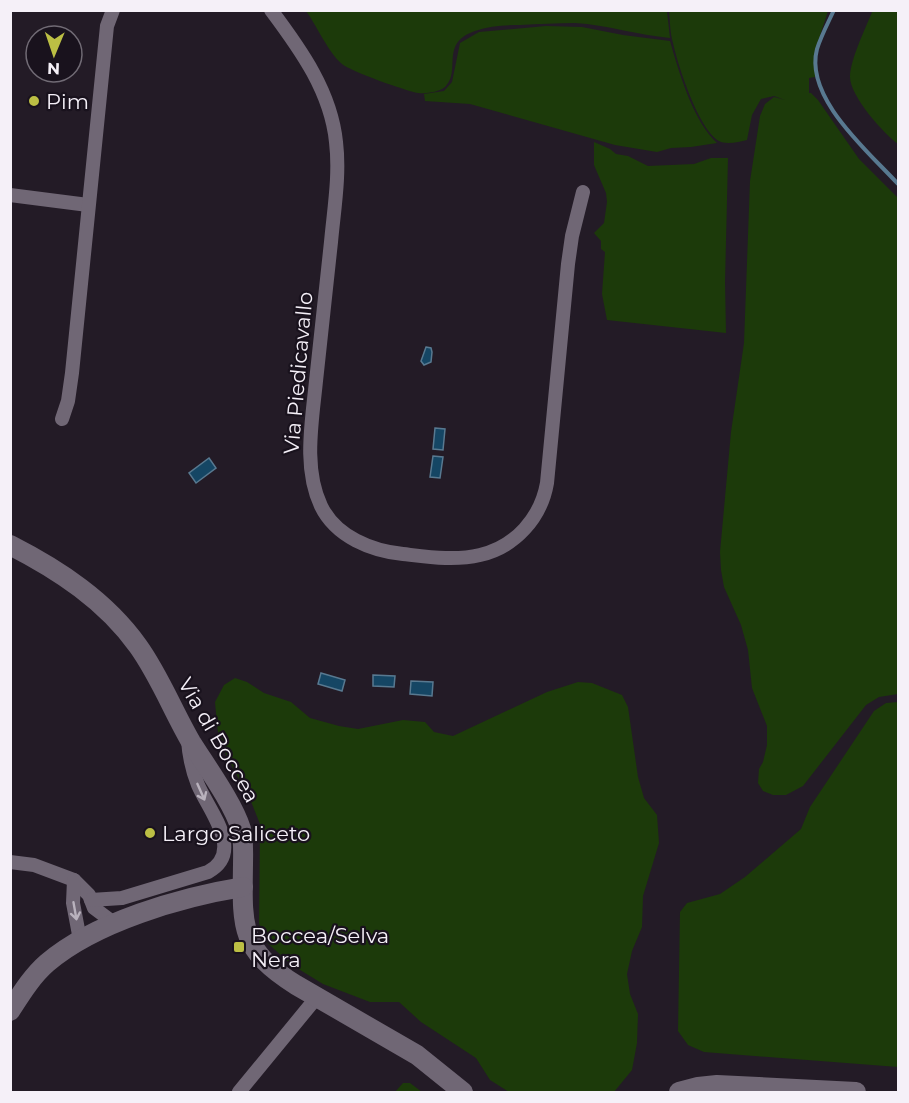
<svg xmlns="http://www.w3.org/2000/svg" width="909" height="1103" font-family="Montserrat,sans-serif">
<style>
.green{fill:#1c3a0a}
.water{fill:#154664;stroke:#587990;stroke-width:1.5}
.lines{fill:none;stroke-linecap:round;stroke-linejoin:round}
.stream{stroke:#587990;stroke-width:4}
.street{stroke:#706775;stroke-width:14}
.secondary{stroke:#706775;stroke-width:20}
.oneway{stroke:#b9b2bd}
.poi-dot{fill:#bcbf44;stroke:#19121d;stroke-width:2}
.labels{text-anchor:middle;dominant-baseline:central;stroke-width:4.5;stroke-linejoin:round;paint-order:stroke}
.poi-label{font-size:21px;fill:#f5f0f8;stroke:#19121d;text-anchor:start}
.street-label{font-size:21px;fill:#f5f0f8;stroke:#19121d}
</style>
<rect width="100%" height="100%" fill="#231b26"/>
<g class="green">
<path d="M873,10L898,11V144C884,134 850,96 850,77C850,60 866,27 873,10Z"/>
<path d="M306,11H667L670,38C638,35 607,25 575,23C557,23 538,24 520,25C505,25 489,26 475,31C439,43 462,71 445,87C439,92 426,94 418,93C406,91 350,71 342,64C328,52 317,26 306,11Z"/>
<path d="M669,11H828L815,51V77L809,78V93H811L818,100L859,159L898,198V694L879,697L866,705L803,786L786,795H773L763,791L758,783L759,769L763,762L767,745V726L752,688L748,650L741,625L724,587L721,570L720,552L731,432L744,343L750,181L760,116L765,104L774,97L785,100L774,96L761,99L752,115L747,140C739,142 726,145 719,141C699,130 678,66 673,43C670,33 670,21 669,11Z"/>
<path d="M546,26L582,27L623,35L670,41C679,72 693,121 717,143L691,147L671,148L657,152L615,145L470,104L425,101L424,94L444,91L452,82L460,43L479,32Z"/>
<path d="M594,142L610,149L616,154L628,156L648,166L694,164L711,158H728L725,282L726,333L607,320L602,294L605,252L601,249V241L594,233L604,223L607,202L606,193L594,165Z"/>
<path d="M235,678L247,682L264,693L291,702L310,718L339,726L358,729L403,720L425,722L434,732L453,736L547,692L578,682L592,683L622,695L628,707L638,777L644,798L657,815L659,843L643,896L642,927L632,951L627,974L630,994L638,1014L637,1043L632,1070L614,1092H509L490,1080L476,1058L421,1022L399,1002H370L323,984L292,965L264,940L259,923L260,824L252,804L219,741L217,724L215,702L224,685Z"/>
<path d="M898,702V1067L704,1052L688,1045L678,1031L680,912L687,903L720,894L745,877L801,829L810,807L874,711L886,703Z"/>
<path d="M403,1083H410L422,1092H395Z"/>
</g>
<g class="water">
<path d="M426,347L431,348L432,352L431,362L424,365L421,361Z"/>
<path d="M435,428L445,429L443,450L433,449Z"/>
<path d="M433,456L443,457L440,478L430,477Z"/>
<path d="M209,458L216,468L196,483L189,473Z"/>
<path d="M321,673L345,680L342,691L318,684Z"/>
<path d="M373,675L395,676L394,687L373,686Z"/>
<path d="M411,681L433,682L432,696L410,694Z"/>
</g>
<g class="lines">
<path class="stream" d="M834,10C828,23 821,36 817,49C804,98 869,152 898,184"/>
<g class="street">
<path d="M271,10C301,50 331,92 336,142C340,175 334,209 331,242C326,288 321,335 316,381C312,422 303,468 321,506C336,537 372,551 403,554C429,557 455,561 480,555C515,547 541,518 547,483L568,264L572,236L583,192"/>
<path d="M10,195L88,205"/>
<path d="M62,419L68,401L72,373L107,26L113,10"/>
<path d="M10,862L34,865L74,880L89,895L94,908L114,923"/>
<path d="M74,880L73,903L80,940"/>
<path d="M91,900L122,898L208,872C245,852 209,811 198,785C192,770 189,756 188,740"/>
<path d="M239,1092L317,997"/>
</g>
<g class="secondary">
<path d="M10,545C59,570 106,601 138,646C159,675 173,711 191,742C206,766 233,803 241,829C244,841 243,854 243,865C242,927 240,950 296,985L417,1055L463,1092"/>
<path d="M10,1011C21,994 32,976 47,963C95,922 181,897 243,887"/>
<path d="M679,1092L698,1087L717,1085L856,1092"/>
</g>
</g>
<defs><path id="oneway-shaft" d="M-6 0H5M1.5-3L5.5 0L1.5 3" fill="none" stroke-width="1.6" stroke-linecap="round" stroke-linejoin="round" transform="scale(1.5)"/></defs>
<g class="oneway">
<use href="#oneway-shaft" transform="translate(201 792) rotate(66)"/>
<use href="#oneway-shaft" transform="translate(75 911) rotate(80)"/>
</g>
<g class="poi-dot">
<circle cx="34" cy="101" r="6"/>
<circle cx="150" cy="833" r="6"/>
<rect x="233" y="941" width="12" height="12" rx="3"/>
</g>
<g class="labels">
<g class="poi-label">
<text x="46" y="101">Pim</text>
<text x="162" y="833">Largo Saliceto</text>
<text x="251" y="935">Boccea/Selva<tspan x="251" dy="24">Nera</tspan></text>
</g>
<g class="street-label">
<text transform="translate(298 373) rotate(-85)">Via Piedicavallo</text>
<text transform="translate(219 740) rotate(60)">Via di Boccea</text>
</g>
</g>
<rect width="909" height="1103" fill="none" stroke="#f5f0f8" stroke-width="24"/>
<g transform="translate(54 54) rotate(182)"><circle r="28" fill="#19121d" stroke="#716b75" stroke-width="1.5"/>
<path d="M0-4.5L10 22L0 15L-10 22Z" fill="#bcbf44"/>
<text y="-9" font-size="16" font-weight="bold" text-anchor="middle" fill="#f5f0f8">N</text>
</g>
</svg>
